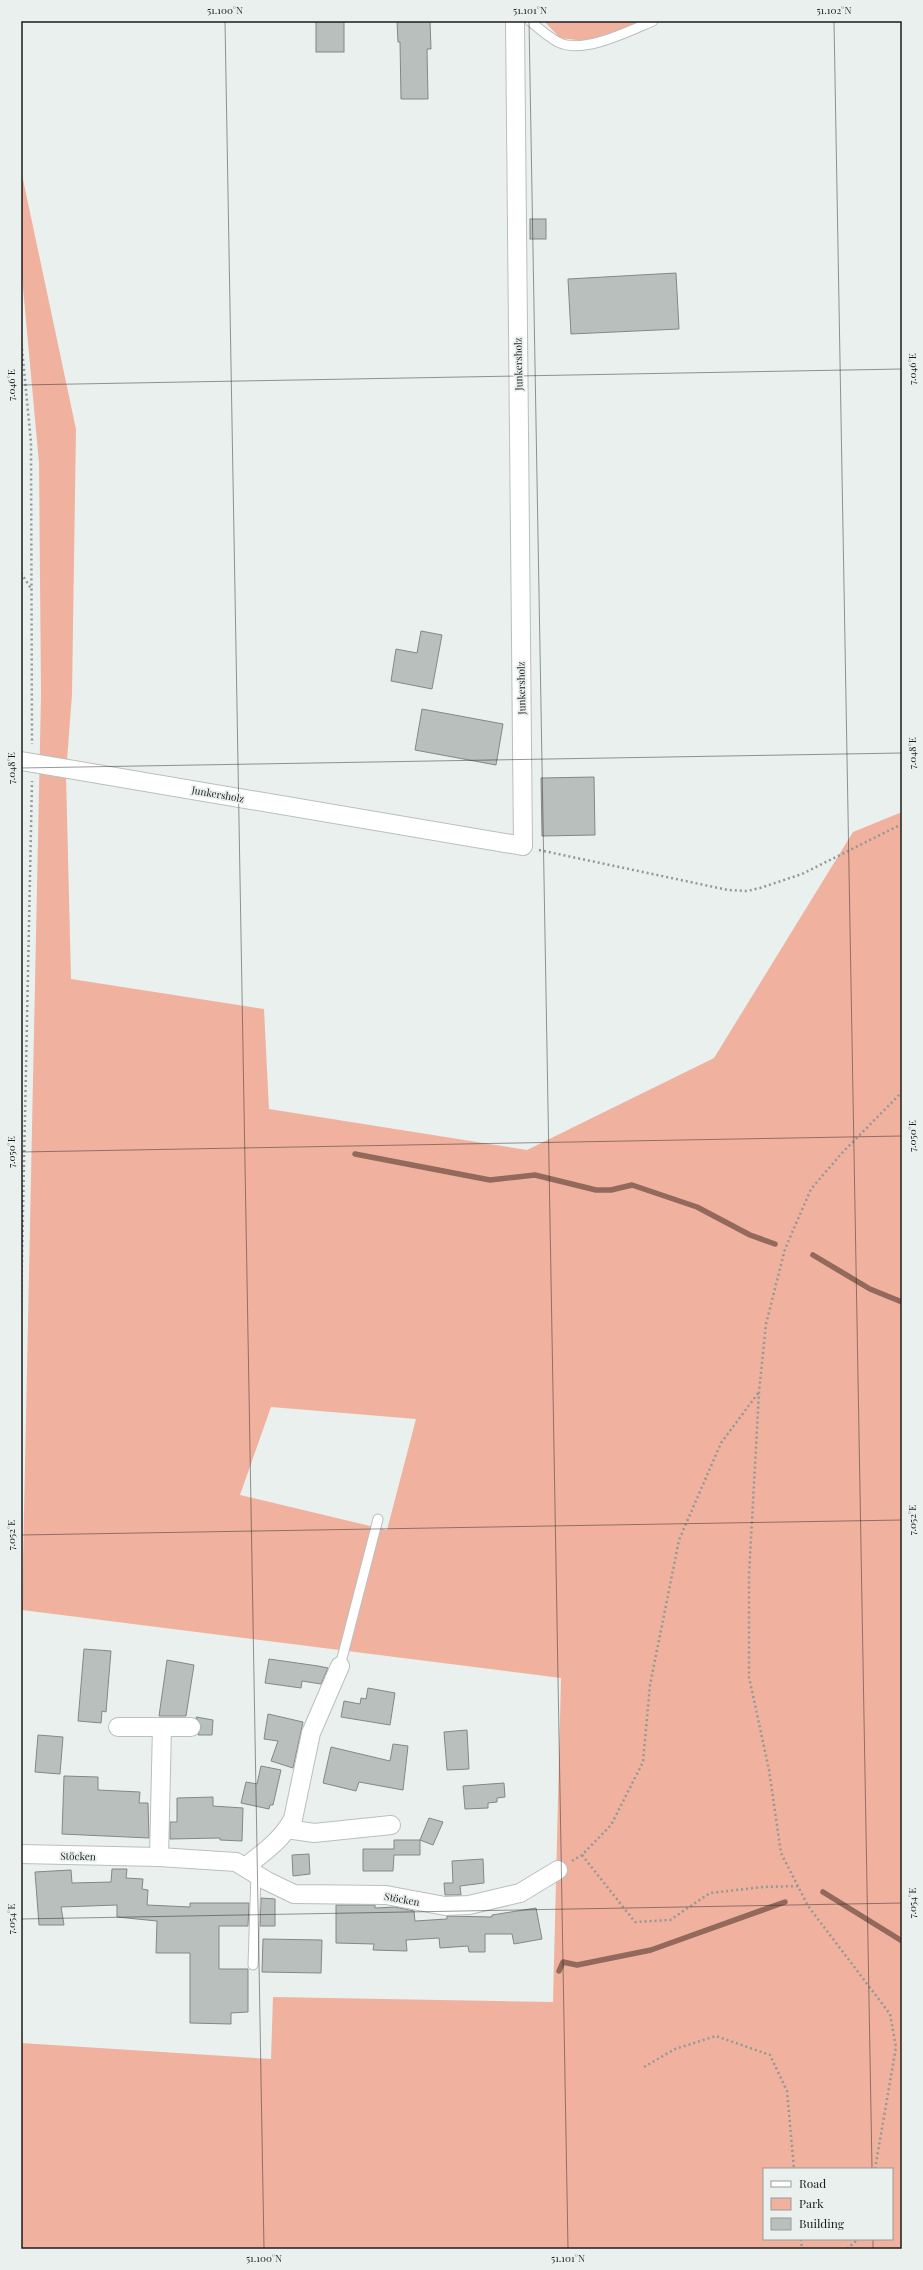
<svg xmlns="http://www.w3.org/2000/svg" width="923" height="2270" font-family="'Playfair Display',serif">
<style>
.green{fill:#f0b29f;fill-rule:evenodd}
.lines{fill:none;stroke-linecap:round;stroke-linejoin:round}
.stream{stroke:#93695c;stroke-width:5.5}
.building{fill:#b9bfbd;stroke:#828887}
.service-casing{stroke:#b9bfbd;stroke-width:11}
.minor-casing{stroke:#b9bfbd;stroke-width:20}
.path{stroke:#939896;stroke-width:2.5;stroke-dasharray:2 3;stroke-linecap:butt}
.service{stroke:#fff;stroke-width:9}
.minor{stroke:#fff;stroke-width:18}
.ticks{fill:none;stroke:#1b1d1c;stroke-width:1;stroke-opacity:0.45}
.labels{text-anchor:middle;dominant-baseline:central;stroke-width:3.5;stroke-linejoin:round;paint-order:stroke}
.street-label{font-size:10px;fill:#1b1d1c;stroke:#eaf0ee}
.neatline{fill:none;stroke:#1b1d1c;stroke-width:1.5}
.ticks-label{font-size:10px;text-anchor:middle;fill:#1b1d1c}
</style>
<rect width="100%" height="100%" fill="#eaf0ee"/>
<g class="green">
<path d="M544,21H640L611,33L585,41L560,38Z"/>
<path d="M21,170L76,429L72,694L66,774L71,979L264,1009L269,1109L527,1150L714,1058L853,832L902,812V2249H21V2043L271,2059L273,1997L553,2002L561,1678L22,1610L41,694L39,463L21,266ZM271,1407L416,1419L387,1530L240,1495ZM764,2169H892V2239H764Z"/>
</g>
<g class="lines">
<g class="stream">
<path d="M355,1154L490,1180L535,1175L596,1190H611L632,1185L697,1207L750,1235L775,1244"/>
<path d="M813,1255L870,1289L902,1302"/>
<path d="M823,1892L902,1941"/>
<path d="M559,1971L563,1962L577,1965L651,1950L785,1902"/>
</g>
</g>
<g class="building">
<rect x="316" y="21" width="28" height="31"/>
<path d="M397,21H430L431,49H427L428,99H401L400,42H398Z"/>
<rect x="530" y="219" width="16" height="20"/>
<path d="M676,273L679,329L571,334L568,279Z"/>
<path d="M421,631L442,635L432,689L391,681L396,649L417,653Z"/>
<path d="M422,709L503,724L496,765L415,750Z"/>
<path d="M594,777L595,835L542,836L541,778Z"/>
<path d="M84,1649L111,1651L106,1712L102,1711L101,1723L78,1721Z"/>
<path d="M269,1659L318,1666L328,1668L321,1684L302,1681L301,1688L265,1683Z"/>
<path d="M167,1660L194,1665L186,1716H159Z"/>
<path d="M368,1688L395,1693L390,1725L341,1717L344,1701L360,1704L361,1698L366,1699Z"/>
<path d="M268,1714L303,1722L293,1768L271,1761L278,1741L264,1739Z"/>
<path d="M196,1717L213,1720L212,1735H198L201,1727Z"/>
<path d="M467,1730L469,1769L447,1770L444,1732Z"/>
<path d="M38,1735L63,1737L60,1774L35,1772Z"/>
<path d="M393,1744L408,1746L403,1790L359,1782L356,1791L323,1783L331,1747L390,1761Z"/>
<path d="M261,1766L281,1770L273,1805H270L269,1809L241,1803L246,1782L257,1784Z"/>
<path d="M64,1776L98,1777V1790L140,1792L139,1803H148L149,1838L62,1834Z"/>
<path d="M504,1783L505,1797L497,1798V1802L488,1803V1808L465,1809L463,1786Z"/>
<path d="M213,1797V1806L243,1808L242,1841L220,1840V1838L170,1839V1822H177V1798Z"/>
<path d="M429,1818L443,1822L433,1845L420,1840Z"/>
<path d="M394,1840H420V1855H394L393,1871H363V1849H394Z"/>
<path d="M309,1854L310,1874L293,1876L292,1855Z"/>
<path d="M483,1859L484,1883L460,1886L461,1895H445L444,1883H453L452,1861Z"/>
<path d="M112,1869H127L126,1878L143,1879L142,1889L148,1890L147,1905L190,1907V1903H249L248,1926H219V1969H248V2012L231,2013V2024L190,2023V1953H156L157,1921L117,1917V1905L61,1907L64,1925H39L35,1872L71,1870L72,1883L111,1882Z"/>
<path d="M261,1898L275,1899V1926H260Z"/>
<path d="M336,1905H375V1908L395,1907L414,1911L415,1921L447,1919V1916L492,1917V1915L536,1908L542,1939L514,1944L512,1934H485V1952H469L468,1946L440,1948L439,1938L406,1940L407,1951L373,1950L374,1944L336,1943Z"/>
<path d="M263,1939L322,1940L321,1973L262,1972Z"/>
</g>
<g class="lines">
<defs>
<g id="service">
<path d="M530,21C538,28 548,37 558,42C582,55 629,31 653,21"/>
<path d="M340,1666L378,1519"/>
<path d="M253,1965L256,1874"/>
</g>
<g id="minor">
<path d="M21,761L523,846L515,21"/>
<path d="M118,1727H191"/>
<path d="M287,1829L314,1833L391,1825"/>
<path d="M21,1854L159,1857L236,1862L267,1881L294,1894L386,1895L445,1906L469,1905L520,1893L558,1870"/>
<path d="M159,1857L162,1727"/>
<path d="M245,1867C263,1853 282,1840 293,1819L311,1733L340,1666"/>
</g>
</defs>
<use href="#service" class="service-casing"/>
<use href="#minor" class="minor-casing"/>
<g class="path">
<path d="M21,339L31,442L32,744"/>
<path d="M21,573L32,590"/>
<path d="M539,850L728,890L747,891L760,888L802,874L902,824"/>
<path d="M21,1307L32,781"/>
<path d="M582,1855L635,1922L670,1920L710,1893L763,1887L798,1886"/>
<path d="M572,1861L582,1855L611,1825L643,1762L650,1685L679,1540L721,1443L759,1392"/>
<path d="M21,2037V2046"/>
<path d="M644,2067L675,2049L716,2036L770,2055L787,2091L794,2169"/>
<path d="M875,2169L896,2047L890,2014L808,1906L781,1853L769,1770L749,1677V1575L759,1392L766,1324L785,1249L811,1189L842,1153L902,1092"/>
<path d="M801,2239L802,2249"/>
<path d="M847,2249L858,2239"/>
</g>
<use href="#service" class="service"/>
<use href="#minor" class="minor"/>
</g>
<path class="ticks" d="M225,21L264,2249M529,21L568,2249M834,21L872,2169M21,385L902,369M21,768L902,753M21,1152L902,1136M21,1535L902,1520M21,1919L902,1903M873,2239V2249"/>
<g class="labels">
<g class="street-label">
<text transform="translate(518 364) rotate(-91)">Junkersholz</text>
<text transform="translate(521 688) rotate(-91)">Junkersholz</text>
<text transform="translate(218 794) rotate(10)">Junkersholz</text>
<text transform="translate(78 1856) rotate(1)">Stöcken</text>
<text transform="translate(402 1899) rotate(10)">Stöcken</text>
</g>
</g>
<rect width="923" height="2270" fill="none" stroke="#eaf0ee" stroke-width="44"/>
<rect x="763" y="2168" width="130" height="72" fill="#eaf0ee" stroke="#979c9a"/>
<rect x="771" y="2181" width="20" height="6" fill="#ffffff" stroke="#979c9a"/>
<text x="799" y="2188" font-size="12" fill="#1b1d1c">Road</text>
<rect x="771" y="2198" width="20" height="12" fill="#f0b29f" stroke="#979c9a"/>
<text x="799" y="2208" font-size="12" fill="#1b1d1c">Park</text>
<rect x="771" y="2218" width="20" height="12" fill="#b9bfbd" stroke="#979c9a"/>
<text x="799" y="2228" font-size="12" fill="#1b1d1c">Building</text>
<rect x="22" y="22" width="879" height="2226" class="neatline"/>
<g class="ticks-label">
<text x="225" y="14">51.100°N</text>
<text x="530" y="14">51.101°N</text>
<text x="834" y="14">51.102°N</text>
<text transform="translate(912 369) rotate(-90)" y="4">7.046°E</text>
<text transform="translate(11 385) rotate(-90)" y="4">7.046°E</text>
<text transform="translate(912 753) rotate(-90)" y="4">7.048°E</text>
<text transform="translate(11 768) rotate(-90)" y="4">7.048°E</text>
<text transform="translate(912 1136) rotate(-90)" y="4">7.050°E</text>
<text transform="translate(11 1152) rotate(-90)" y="4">7.050°E</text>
<text transform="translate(912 1520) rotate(-90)" y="4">7.052°E</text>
<text transform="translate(11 1535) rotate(-90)" y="4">7.052°E</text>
<text transform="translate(912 1903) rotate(-90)" y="4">7.054°E</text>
<text transform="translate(11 1919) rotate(-90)" y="4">7.054°E</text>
<text x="264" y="2262">51.100°N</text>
<text x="568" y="2262">51.101°N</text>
</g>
</svg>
